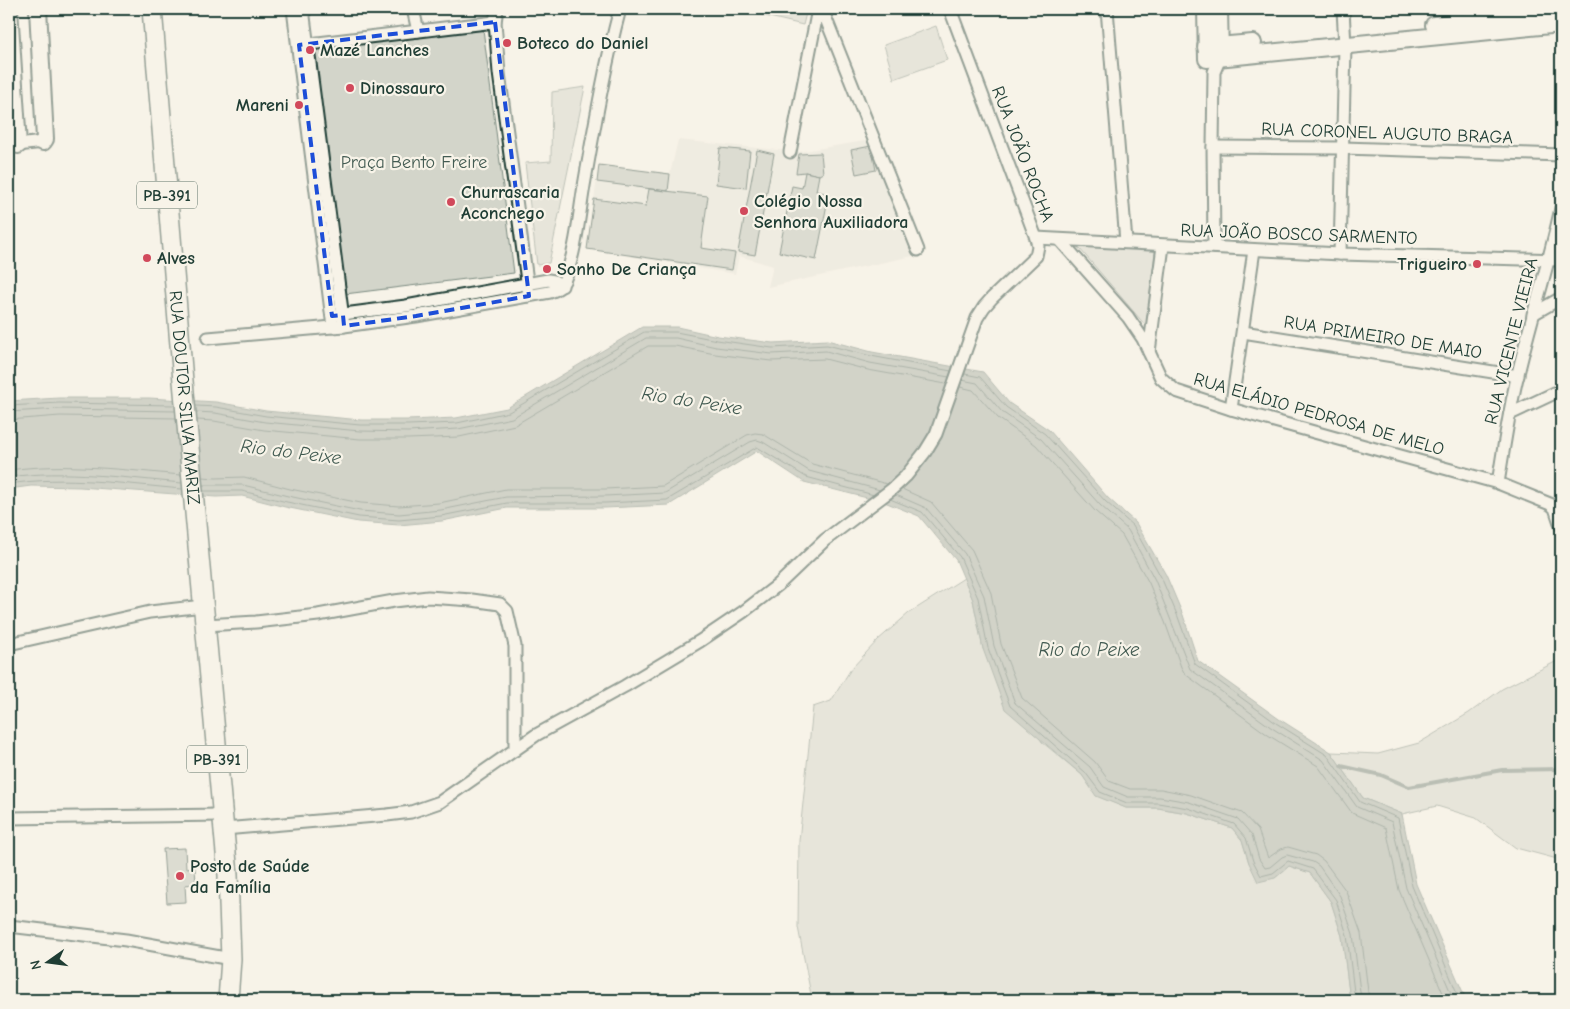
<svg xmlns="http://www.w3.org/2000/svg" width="1570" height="1009" font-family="'Comic Neue',sans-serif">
	<rect width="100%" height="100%" fill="#f7f3e8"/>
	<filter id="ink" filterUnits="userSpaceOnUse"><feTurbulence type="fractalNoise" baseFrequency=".02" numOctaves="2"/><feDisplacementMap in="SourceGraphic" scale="10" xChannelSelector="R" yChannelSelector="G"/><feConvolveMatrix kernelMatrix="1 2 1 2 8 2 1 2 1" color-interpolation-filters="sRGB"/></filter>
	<g filter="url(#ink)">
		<polygon fill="#e5e4d9" points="678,140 798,152 871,140 913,256 768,287 773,266 739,256 735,274 587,249 599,165 670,174"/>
		<g fill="#d3d5ca" stroke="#79897f">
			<polygon points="744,9 807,9 803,25 744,11"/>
			<polygon points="936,26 947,60 894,79 884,45"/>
			<polygon points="483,29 514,273 345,294 314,50"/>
			<polygon points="585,87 549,263 537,265 525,163 551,161 552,92"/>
			<polygon points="1074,242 1156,245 1146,326"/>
			<polygon points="964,578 973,600 983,649 1042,742 1082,775 1097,796 1126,808 1158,808 1187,813 1232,828 1242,840 1249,863 1275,878 1289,866 1310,873 1331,902 1342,936 1350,1000 812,1000 798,927 799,841 813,707 831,701 851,669 878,640 909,613"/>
			<polygon points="1561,659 1561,860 1516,848 1476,818 1437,806 1402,814 1363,798 1331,752 1378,754 1419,743 1469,713 1502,689"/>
		</g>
		<polygon fill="#a4ada3" stroke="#6f8077" points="642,327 677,327 718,336 773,343 827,340 872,352 983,372 1009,403 1049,430 1108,498 1136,523 1166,575 1183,615 1198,661 1279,719 1331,752 1363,798 1402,814 1416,884 1465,997 1465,1000 1350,1000 1342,936 1331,902 1310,873 1289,866 1275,878 1258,882 1249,863 1242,840 1232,828 1187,813 1158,808 1126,808 1096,796 1082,775 1005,709 983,649 973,600 956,560 919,516 887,503 804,482 757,451 669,505 605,508 507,508 442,521 399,525 358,522 285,507 242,496 216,497 80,487 31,486 9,489 9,401 59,398 149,398 216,402 266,411 361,420 407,420 456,418 507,408"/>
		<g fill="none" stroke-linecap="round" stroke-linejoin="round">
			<g stroke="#546a60" stroke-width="1">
				<polyline points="965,374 980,377 1006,407 1045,434 1105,501 1133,526 1161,577 1178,617 1195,664 1276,723 1327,755 1360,802 1398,818 1412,886 1460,1000"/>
				<polyline points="962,380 977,383 1002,412 1041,439 1100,505 1128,530 1155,580 1190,669 1272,728 1323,760 1357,807 1392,822 1406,888 1454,1000"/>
				<polyline points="960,387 973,390 998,418 1036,445 1095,511 1122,535 1149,583 1165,622 1181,667 1185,674 1268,735 1318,766 1352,813 1386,828 1399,890 1446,1000"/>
				<polyline points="9,406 59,403 174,405"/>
				<polyline points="196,406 216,407 266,416 360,425 408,425 457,423 509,412 644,332 676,332 717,340 772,348 827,345 871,356 951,371"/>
				<polyline points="9,412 60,409 175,411"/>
				<polyline points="196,412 215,413 265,422 360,431 408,432 458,429 512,418 646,338 676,338 716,347 772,354 826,351 870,363 949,377"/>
				<polyline points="9,420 60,416 176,418"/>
				<polyline points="197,420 214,421 264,430 360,439 408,439 459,437 515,425 648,346 675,346 715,354 771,361 825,359 868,370 946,384"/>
				<path d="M9 470C65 462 125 470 181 475"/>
				<path d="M9 477C65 469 125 478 182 483"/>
				<polyline points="202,477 216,478 244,477 290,489 361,503 399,506 439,503 506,489 605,489 663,486 747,435 755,433 763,434 812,464 887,484"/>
				<path d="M9 484C65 475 125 484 182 489"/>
				<polyline points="203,485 243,485 288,496 360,511 399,514 441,510 506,497 605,496 665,493 750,442 757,440 763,442 809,471 880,490"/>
				<polyline points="902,489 931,502 972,550 991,593 1001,644 1022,698 1095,762 1109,781 1130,789 1161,789 1191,795 1242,813 1258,830 1268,858 1281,849 1288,847 1316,855 1324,861 1346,891 1361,933 1369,1000"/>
				<polyline points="204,491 242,491 287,502 359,517 399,520 441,516 507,503 605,503 667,500 757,447 806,477 874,495"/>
				<polyline points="896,495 926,508 965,554 984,596 994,646 1015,703 1090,767 1104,787 1128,797 1160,797 1189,802 1238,819 1252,835 1259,859 1265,868 1270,867 1282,857 1287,855 1313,862 1319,866 1340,896 1353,934 1361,1000"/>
				<polyline points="890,499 922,512 960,557 978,598 988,648 1010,706 1085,772 1100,792 1127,803 1158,803 1188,808 1234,824 1246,838 1253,861 1261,876 1273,873 1288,861 1313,869 1336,900 1347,935 1355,1000"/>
			</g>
			<polyline stroke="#6f8077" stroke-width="4" points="1341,766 1381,775 1409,787 1502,770 1561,769"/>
		</g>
		<g fill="#bbc1b6" stroke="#1f3d34">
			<polygon points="871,146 876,170 856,174 851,150"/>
			<polygon points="720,148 750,151 746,188 716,184"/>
			<polygon points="757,150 774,154 755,255 738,252"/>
			<polygon points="821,153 823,173 819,175 805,172 796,173 799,154"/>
			<polygon points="599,165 670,174 668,191 597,182"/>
			<polygon points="805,172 819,175 816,191 829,194 816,260 779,252 792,186 802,188"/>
			<polygon points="649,189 708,196 701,248 735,253 732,270 587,249 594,199 646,206"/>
			<polygon points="185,848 186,868 195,867 196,884 185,885 186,902 167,903 163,849"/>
		</g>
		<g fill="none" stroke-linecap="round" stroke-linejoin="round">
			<g stroke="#1f3d34" stroke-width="15">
				<g id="street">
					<polyline points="293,9 333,327"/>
					<polyline points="303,9 344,326"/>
					<polyline points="413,9 418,31"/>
					<polyline points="497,9 495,22 499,73 529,296"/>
					<polyline points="822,9 918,250"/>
					<polyline points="1107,9 1126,242"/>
					<polyline points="1454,9 1455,29"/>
					<polyline points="301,45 495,22"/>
					<polyline points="9,146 43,142"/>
					<polyline points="1213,147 1343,148 1561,155"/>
					<polyline points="790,152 818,9"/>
					<polyline points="1036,238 1340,254 1561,260"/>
					<polyline points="1060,240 1128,317 1143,339 1161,378 1176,391 1231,409 1498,483 1550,504 1555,508 1561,526"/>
					<polyline points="1214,247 1213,147 1214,72 1220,58"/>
					<polyline points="1340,254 1345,46 1343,9"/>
					<polyline points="1533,314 1561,298"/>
					<polyline points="336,315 406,306 548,280 554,281 562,286"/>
					<polyline points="1243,332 1518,376"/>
					<path d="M208 338 344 326 416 316 550 292C557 290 561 287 564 281 577 250 579 213 585 180 595 123 605 65 620 9"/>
					<polyline points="1149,352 1163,246"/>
					<polyline points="1231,409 1254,250"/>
					<polyline points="1510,414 1561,390"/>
					<path d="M1498 483C1504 447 1509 410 1518 374 1531 318 1549 264 1561 208"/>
					<polyline points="205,625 256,622 318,615 394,601 428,597 472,600 500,604 507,611 515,646 515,750"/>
					<polyline points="9,644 150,612 203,606"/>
					<polyline points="9,818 222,815"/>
					<polyline points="224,829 387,815 411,812 440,802 536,735 625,686 700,641 743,612 778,585 825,540 891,490 906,476 925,452 936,434 977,318 984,307 992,298 1036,256 1038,246 1036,238 950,9"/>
					<polyline points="9,926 126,940 231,959"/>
				</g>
			</g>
			<g stroke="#1f3d34" stroke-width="20">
				<g id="secondary">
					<polyline points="9,9 18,145"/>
					<polyline points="38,9 45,139 43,142"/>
					<polyline points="1206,9 1207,59 1561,24"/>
					<polyline points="1219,9 1220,56"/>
					<polyline points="1434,25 1561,10"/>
					<polyline points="1206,47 1253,43"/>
				</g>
			</g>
			<g stroke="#1f3d34" stroke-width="22">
				<g id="primary">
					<path id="s1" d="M152 9 183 381 228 875 231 959 228 1000"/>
				</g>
			</g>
			<use href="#street" stroke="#f7f3e8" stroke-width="11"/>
			<use href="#secondary" stroke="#f7f3e8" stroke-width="16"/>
			<use href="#primary" stroke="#f7f3e8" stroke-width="19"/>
		</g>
	</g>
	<path d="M0 0H1570V1009H0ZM495 22 529 296 416 316 344 326 343 315 332 316 299 45Z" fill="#f7f3e8" fill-opacity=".55" fill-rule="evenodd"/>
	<path fill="none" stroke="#1d4ed8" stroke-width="4" stroke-dasharray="10 6" stroke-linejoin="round" d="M495 22 529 296 416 316 344 326 343 315 332 316 299 45Z"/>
	<g fill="#d1495b" stroke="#f7f3e8" stroke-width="2">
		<circle cx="507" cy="43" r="5"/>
		<circle cx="310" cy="50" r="5"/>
		<circle cx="350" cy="88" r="5"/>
		<circle cx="299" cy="105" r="5"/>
		<circle cx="451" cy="202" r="5"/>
		<circle cx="744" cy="211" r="5"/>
		<circle cx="147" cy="258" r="5"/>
		<circle cx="1477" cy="264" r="5"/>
		<circle cx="547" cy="269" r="5"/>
		<circle cx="180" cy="876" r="5"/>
	</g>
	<g text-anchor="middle" stroke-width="4.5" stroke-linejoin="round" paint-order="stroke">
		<g fill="#f7f3e8" stroke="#60746a" stroke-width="1">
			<rect x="137" y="181.5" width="60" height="27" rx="4"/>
			<rect x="187" y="745.5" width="60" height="27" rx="4"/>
		</g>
		<g font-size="16" font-weight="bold" fill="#1f3d34">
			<text x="167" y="201">PB-391</text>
			<text x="217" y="765">PB-391</text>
		</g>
		<g font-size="18" font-weight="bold" fill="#1f3d34" stroke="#f7f3e8" text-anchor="start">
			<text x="517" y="49">Boteco do Daniel</text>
			<text x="320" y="56">Mazé Lanches</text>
			<text x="360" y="94">Dinossauro</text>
			<text x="289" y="111" text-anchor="end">Mareni</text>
			<text x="461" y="198">Churrascaria<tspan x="461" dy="21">Aconchego</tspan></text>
			<text x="754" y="207">Colégio Nossa<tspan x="754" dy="21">Senhora Auxiliadora</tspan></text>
			<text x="157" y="264">Alves</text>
			<text x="1467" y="270" text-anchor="end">Trigueiro</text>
			<text x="557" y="275">Sonho De Criança</text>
			<text x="190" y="872">Posto de Saúde<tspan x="190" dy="21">da Família</tspan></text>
		</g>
		<g font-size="18" fill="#1f3d34" stroke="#f7f3e8">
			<text transform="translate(1387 133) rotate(2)" y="6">RUA CORONEL AUGUTO BRAGA</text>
			<text transform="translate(1023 154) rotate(69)" y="6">RUA JOÃO ROCHA</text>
			<text transform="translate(1299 234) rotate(2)" y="6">RUA JOÃO BOSCO SARMENTO</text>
			<text transform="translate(1383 337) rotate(9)" y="6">RUA PRIMEIRO DE MAIO</text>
			<text transform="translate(1511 341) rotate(-76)" y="6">RUA VICENTE VIEIRA</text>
			<text dy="6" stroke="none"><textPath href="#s1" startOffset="390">RUA DOUTOR SILVA MARIZ</textPath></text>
			<text transform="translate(1319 414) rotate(16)" y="6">RUA ELÁDIO PEDROSA DE MELO</text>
		</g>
		<g font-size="18" fill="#435b52" stroke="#f7f3e8">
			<text x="414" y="168">Praça Bento Freire</text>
		</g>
		<g font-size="19" font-style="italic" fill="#405950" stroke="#f7f3e8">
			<text transform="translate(692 400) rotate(9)" y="7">Rio do Peixe</text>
			<text transform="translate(291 451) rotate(7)" y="7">Rio do Peixe</text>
			<text x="1089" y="656">Rio do Peixe</text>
		</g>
	</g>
	<rect width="1570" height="1009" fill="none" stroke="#f7f3e8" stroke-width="30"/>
	<rect x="15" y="15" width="1540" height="979" fill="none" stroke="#1f3d34" stroke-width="2" filter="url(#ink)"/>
	<g transform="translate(48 962) rotate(256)" stroke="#f7f3e8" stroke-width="4" paint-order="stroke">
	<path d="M0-4L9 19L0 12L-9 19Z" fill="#1f3d34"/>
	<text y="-8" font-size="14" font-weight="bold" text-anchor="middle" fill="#1f3d34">N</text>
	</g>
</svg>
